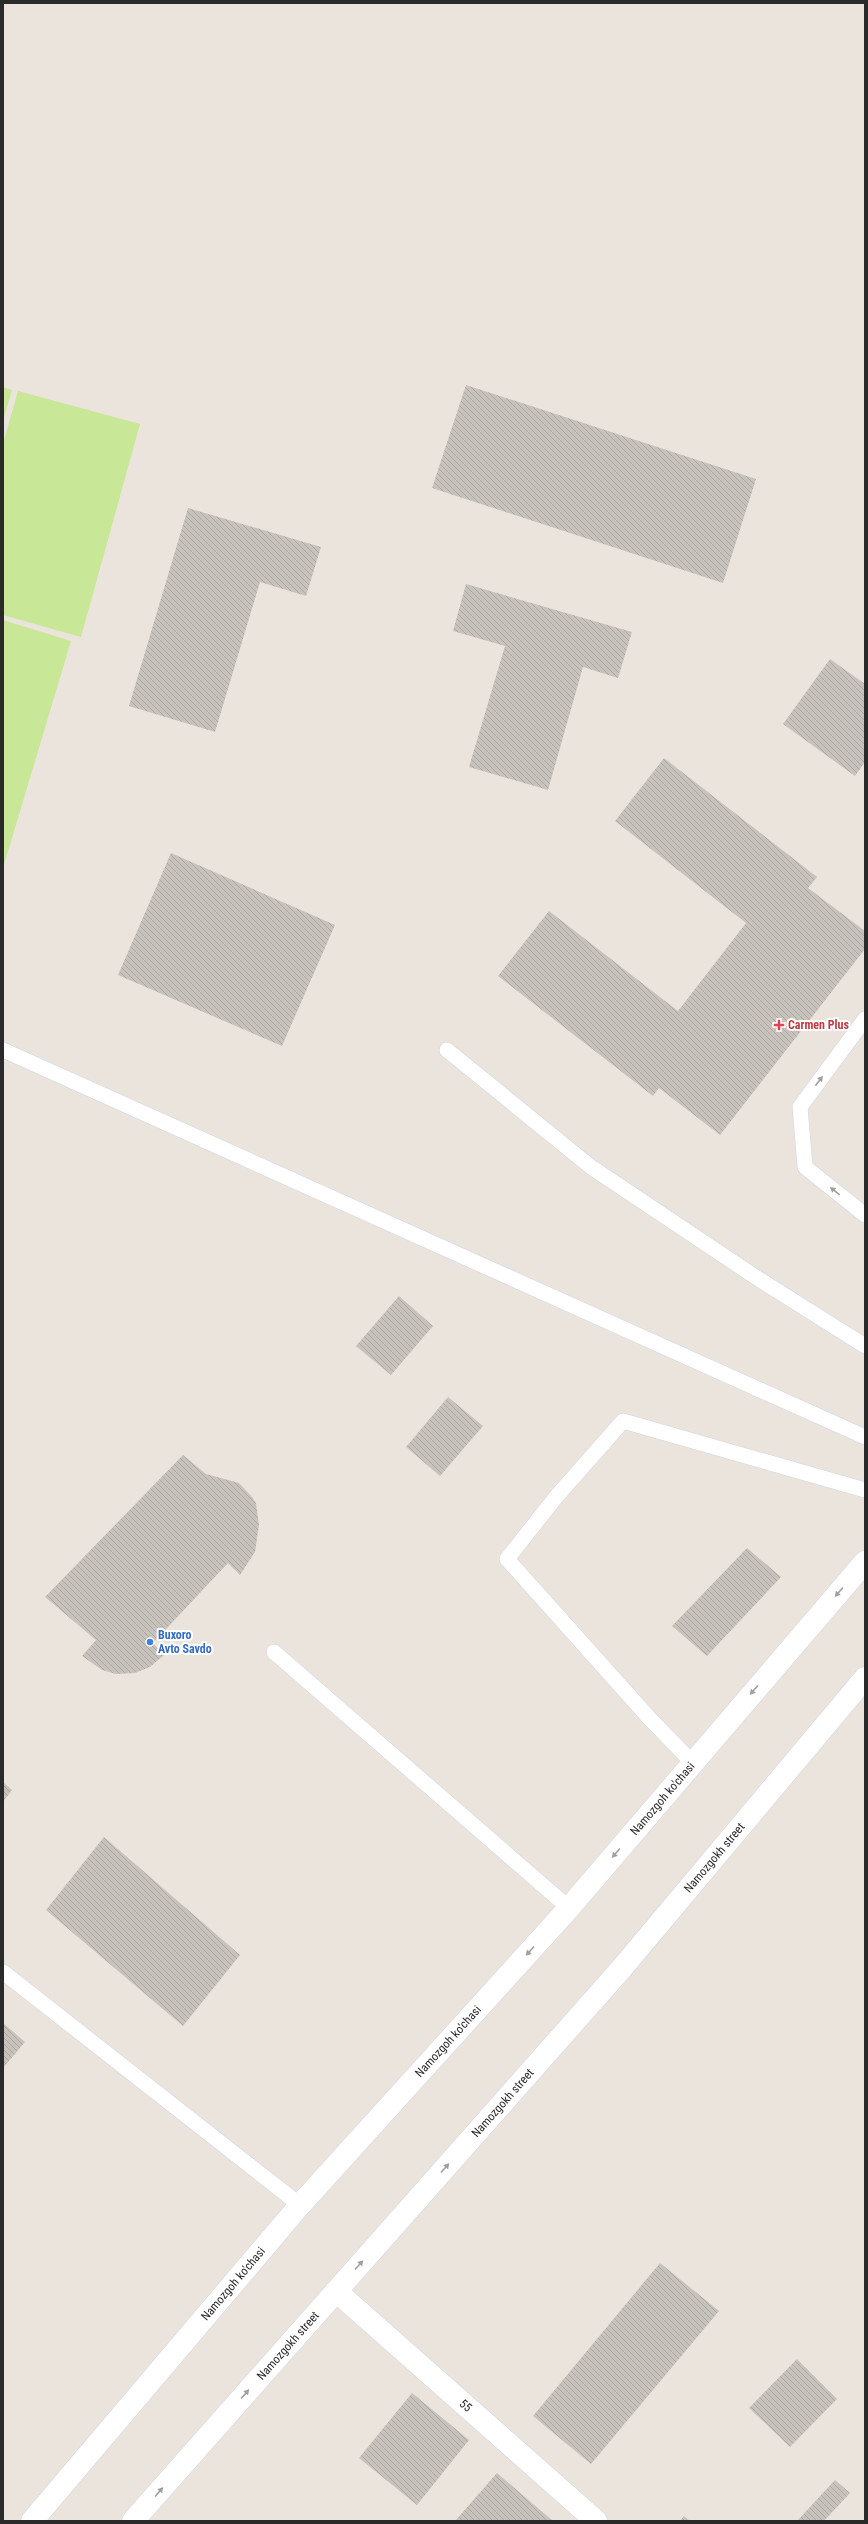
<svg xmlns="http://www.w3.org/2000/svg" width="868" height="2524" font-family="'Roboto Condensed',sans-serif">
	<defs>
		<pattern id="building-back-hatch" width="6" height="6" patternUnits="userSpaceOnUse"><rect width="6" height="6" fill="#c7c2bb"/><path d="M-1 5l2 2M0 0l6 6M5-1l2 2" fill="none" stroke="#aba7a1"/></pattern>
	</defs>
	<rect width="100%" height="100%" fill="#ebe4dc"/>
	<g fill="#c8e797">
		<polygon points="3,387 12,390 3,421"/>
		<polygon points="18,391 140,424 81,637 3,615 3,444"/>
		<polygon points="3,620 71,641 3,868"/>
	</g>
	<g fill="url(#building-back-hatch)">
		<polygon points="466,385 756,479 723,583 432,488"/>
		<polygon points="188,508 321,547 306,596 260,582 215,732 129,706"/>
		<polygon points="466,584 632,632 618,678 583,667 548,790 469,767 505,646 453,631"/>
		<polygon points="830,659 865,684 865,762 855,776 783,724"/>
		<polygon points="664,758 817,877 808,888 865,931 865,949 720,1135 659,1088 653,1096 498,976 549,911 678,1011 746,923 615,821"/>
		<polygon points="171,853 335,925 282,1046 118,975"/>
		<polygon points="399,1296 433,1326 391,1375 356,1346"/>
		<polygon points="448,1397 483,1426 440,1476 406,1447"/>
		<polygon points="183,1455 206,1474 239,1483 252,1497 256,1503 259,1525 255,1552 240,1575 228,1563 153,1643 164,1655 150,1667 135,1673 116,1674 102,1670 82,1656 96,1640 45,1597"/>
		<polygon points="747,1548 781,1577 707,1656 672,1626"/>
		<polygon points="3,1782 12,1790 3,1802"/>
		<polygon points="104,1837 240,1955 183,2026 46,1910"/>
		<polygon points="3,2023 25,2042 3,2068"/>
		<polygon points="660,2263 719,2311 591,2464 533,2416"/>
		<polygon points="797,2359 837,2399 790,2447 749,2408"/>
		<polygon points="412,2393 469,2440 417,2505 359,2458"/>
		<polygon points="497,2473 553,2521 455,2521"/>
		<polygon points="835,2480 850,2493 824,2521 797,2521"/>
		<polygon points="684,2516 690,2521 680,2521"/>
	</g>
	<g fill="none" stroke-linecap="round" stroke-linejoin="round">
		<g stroke="#d1d5e2" stroke-width="16">
			<g id="lane">
				<polyline points="865,1019 800,1107 805,1167 865,1215"/>
				<polyline points="3,1050 865,1437"/>
				<polyline points="447,1050 591,1167 754,1276 865,1346"/>
				<polyline points="274,1652 569,1908"/>
				<polyline points="692,1762 651,1720 507,1559 556,1497 623,1421 865,1490"/>
				<polyline points="3,1972 300,2205"/>
			</g>
		</g>
		<g stroke="#d1d5e2" stroke-width="23">
			<g id="street">
				<path id="s1" d="M336 2291 596 2521"/>
			</g>
		</g>
		<g stroke="#d1d5e2" stroke-width="23">
			<g id="secondary">
				<path id="s2" d="M32 2521 300 2205 569 1908 865 1562"/>
				<path id="s3" d="M133 2521 622 1968 865 1678"/>
			</g>
		</g>
		<use href="#lane" stroke="#fff" stroke-width="15"/>
		<use href="#street" stroke="#fff" stroke-width="22"/>
		<use href="#secondary" stroke="#fff" stroke-width="22"/>
	</g>
	<defs><path id="oneway-solid" d="M-6-.8H1V-3.2L6.5 0L1 3.2V.8H-6Z"/></defs>
	<g fill="#9f9f9f">
		<use href="#oneway-solid" transform="translate(819 1081) rotate(-53)"/>
		<use href="#oneway-solid" transform="translate(835 1191) rotate(-141)"/>
		<use href="#oneway-solid" transform="translate(839 1592) rotate(131)"/>
		<use href="#oneway-solid" transform="translate(754 1690) rotate(131)"/>
		<use href="#oneway-solid" transform="translate(616 1853) rotate(130)"/>
		<use href="#oneway-solid" transform="translate(530 1951) rotate(132)"/>
		<use href="#oneway-solid" transform="translate(445 2168) rotate(-48)"/>
		<use href="#oneway-solid" transform="translate(359 2265) rotate(-48)"/>
		<use href="#oneway-solid" transform="translate(245 2394) rotate(-49)"/>
		<use href="#oneway-solid" transform="translate(159 2492) rotate(-49)"/>
	</g>
	<path fill="#e0444e" stroke="#fff" stroke-width="1.5" d="M777 1019h4v4h4v4h-4v4h-4v-4h-4v-4h4z"/>
	<circle fill="#3f7fe0" stroke="#fff" stroke-width="1.5" cx="150" cy="1642" r="4"/>
	<g text-anchor="middle" stroke-width="4" stroke-linejoin="round" paint-order="stroke">
		<g font-size="12" font-weight="bold" fill="#be3a42" stroke="#fff" text-anchor="start">
			<text x="788" y="1029">Carmen Plus</text>
		</g>
		<g font-size="12" font-weight="bold" fill="#366cbe" stroke="#fff" text-anchor="start">
			<text x="158" y="1639">Buxoro<tspan x="158" dy="14">Avto Savdo</tspan></text>
		</g>
		<g font-size="12" fill="#2a2a2a" stroke="#fff">
			<text dy="4" stroke="none"><textPath href="#s2" startOffset="959">Namozgoh ko'chasi</textPath></text>
			<text dy="4" stroke="none"><textPath href="#s3" startOffset="882">Namozgokh street</textPath></text>
			<text dy="4" stroke="none"><textPath href="#s2" startOffset="635">Namozgoh ko'chasi</textPath></text>
			<text dy="4" stroke="none"><textPath href="#s3" startOffset="558">Namozgokh street</textPath></text>
			<text dy="4" stroke="none"><textPath href="#s2" startOffset="311">Namozgoh ko'chasi</textPath></text>
			<text dy="4" stroke="none"><textPath href="#s3" startOffset="234">Namozgokh street</textPath></text>
			<text dy="4" stroke="none"><textPath href="#s1" startOffset="173">55</textPath></text>
		</g>
	</g>
	<rect width="868" height="2524" fill="none" stroke="#2a2a2a" stroke-width="8"/>
</svg>
